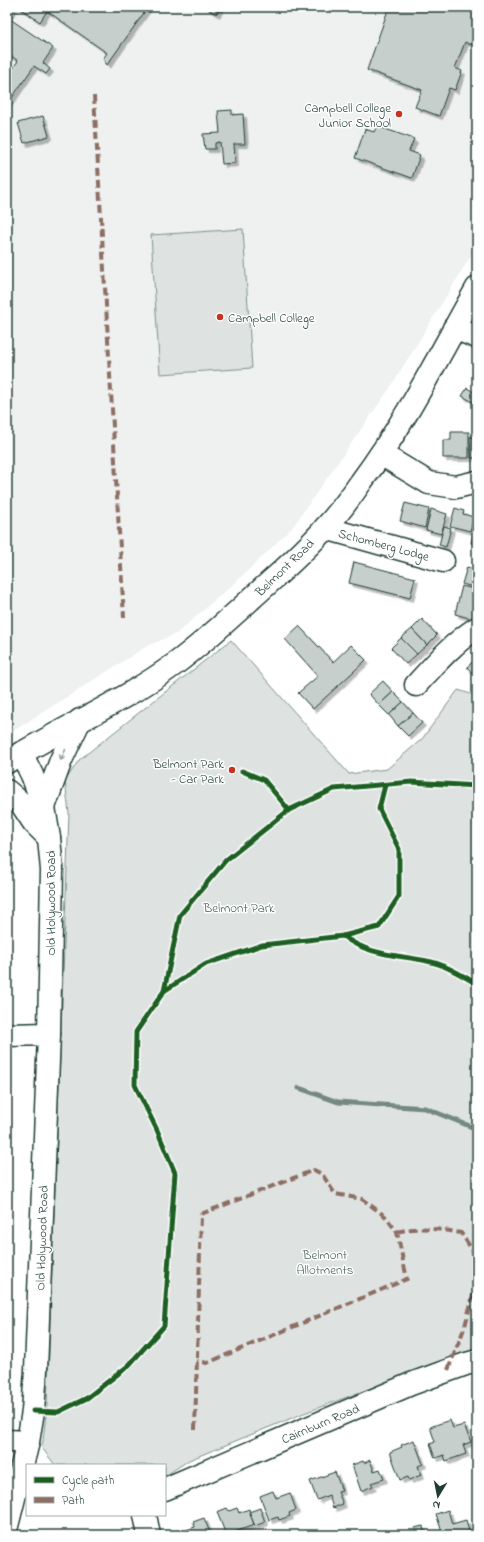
<svg xmlns="http://www.w3.org/2000/svg" width="484" height="1542" font-family="'Indie Flower',sans-serif">
	<defs>
		<filter id="shadow"><feDropShadow dx="3.5" dy="3.5" stdDeviation="0" flood-color="#0004"/></filter>
	</defs>
	<rect width="100%" height="100%" fill="#fff"/>
	<filter id="ink" filterUnits="userSpaceOnUse"><feTurbulence type="fractalNoise" baseFrequency=".025" numOctaves="2"/><feDisplacementMap in="SourceGraphic" scale="8" xChannelSelector="R" yChannelSelector="G"/><feConvolveMatrix kernelMatrix="1 2 1 2 8 2 1 2 1" color-interpolation-filters="sRGB"/></filter>
	<g filter="url(#ink)">
		<polygon fill="#eef1f0" points="7,7 477,7 477,246 390,388 292,528 239,579 176,634 147,646 7,735"/>
		<g fill="#dee3e2" stroke="#7e908b">
			<polygon points="243,229 252,368 160,374 151,235"/>
			<polygon points="231,640 349,774 387,769 422,739 458,690 477,696 477,1351 412,1373 304,1413 189,1460 165,1476 165,1465 55,1465 42,1448 47,1407 69,813 65,781 79,760"/>
		</g>
		<g fill="none" stroke-linecap="round" stroke-linejoin="round">
			<polyline stroke="#758883" stroke-width="5" points="299,1088 338,1102 425,1108 477,1129"/>
		</g>
		<g fill="#c7cfcc" stroke="#1f3d34" filter="url(#shadow)">
			<polygon points="7,7 14,7 7,17 53,48 43,63 50,69 46,74 34,66 7,105 7,76 18,61 7,53"/>
			<polygon points="18,7 148,7 107,65 103,59 107,53 47,11 40,22"/>
			<polygon points="205,7 221,7 216,14"/>
			<polygon points="389,7 477,7 476,14 477,15 477,29 471,45 465,42 455,68 462,71 455,90 449,88 439,116 415,107 422,90 367,70"/>
			<polygon points="232,110 232,115 243,114 245,144 234,144 235,163 222,164 220,142 215,143 215,149 205,149 203,134 220,133 218,111"/>
			<polygon points="43,116 49,136 24,143 18,123"/>
			<polygon points="377,126 414,139 409,151 420,155 412,178 355,158 365,129 374,132"/>
			<polygon points="467,388 477,394 477,404 462,396"/>
			<polygon points="451,432 469,432 469,458 443,458 443,440 451,440"/>
			<polygon points="470,437 477,437 477,458 471,458"/>
			<polygon points="405,503 429,509 425,528 400,521"/>
			<polygon points="455,508 464,511 463,514 474,517 470,531 450,526"/>
			<polygon points="431,509 447,514 441,534 426,530"/>
			<polygon points="444,526 451,528 446,547 439,545"/>
			<polygon points="475,528 477,529 477,545 471,543"/>
			<polygon points="354,562 415,578 410,598 349,583"/>
			<polygon points="467,567 476,570 477,568 477,588 462,584"/>
			<polygon points="462,586 477,590 476,620 455,614"/>
			<polygon points="422,619 437,635 427,645 412,629"/>
			<polygon points="299,626 333,662 351,645 366,660 313,709 298,693 318,676 285,639"/>
			<polygon points="412,629 427,645 417,654 401,638"/>
			<polygon points="401,638 417,654 406,664 391,648"/>
			<polygon points="477,658 477,678 467,667"/>
			<polygon points="383,681 393,692 379,705 369,694"/>
			<polygon points="393,692 403,702 389,715 379,705"/>
			<polygon points="403,702 413,713 398,726 389,715"/>
			<polygon points="413,713 422,723 408,736 398,726"/>
			<polygon points="450,1420 453,1428 464,1425 471,1442 463,1445 466,1454 446,1461 444,1455 435,1458 430,1444 435,1442 430,1427"/>
			<polygon points="414,1440 423,1464 418,1466 421,1475 409,1480 408,1477 400,1480 390,1452 402,1447 401,1445"/>
			<polygon points="370,1460 374,1471 380,1469 384,1479 371,1483 373,1486 361,1491 352,1465 363,1461 364,1463"/>
			<polygon points="335,1472 342,1491 338,1492 343,1504 333,1508 329,1495 317,1500 310,1481"/>
			<polygon points="273,1491 276,1498 290,1493 296,1510 289,1513 290,1516 279,1520 278,1517 269,1520 260,1496"/>
			<polygon points="227,1508 229,1511 237,1508 239,1513 249,1509 254,1525 226,1535 217,1512"/>
			<polygon points="260,1508 265,1522 255,1526 249,1512"/>
			<polygon points="448,1510 452,1524 466,1520 470,1535 443,1535 436,1514"/>
			<polygon points="204,1518 211,1535 178,1535 177,1533 195,1527 193,1522"/>
			<polygon points="423,1526 424,1532 427,1532 428,1535 416,1535 414,1528"/>
			<polygon points="221,1531 223,1535 211,1535"/>
		</g>
		<g fill="none" stroke-linecap="round" stroke-linejoin="round">
			<g stroke="#1f3d34" stroke-width="25">
				<g id="minor">
					<polyline points="454,328 477,337"/>
					<polyline points="381,454 429,483 456,487 477,482"/>
					<polyline points="325,528 443,561"/>
					<path d="M416 685C435 664 453 643 477 628"/>
					<polyline points="7,791 20,802 34,823 49,838"/>
					<polyline points="44,807 61,760 80,720"/>
					<polyline points="7,1035 49,1034"/>
					<polyline points="7,1441 28,1442"/>
					<polyline points="165,1489 411,1384 466,1364 477,1361"/>
					<polyline points="145,1515 149,1535"/>
					<polyline points="7,1526 28,1442 33,1411 36,1370 49,1034 52,870 49,838 44,807 32,775 21,753"/>
				</g>
			</g>
			<g stroke="#1f3d34" stroke-width="25">
				<path id="major" d="M7 762C62 728 123 702 175 664 202 644 227 621 251 599 276 576 303 554 325 528 338 514 350 498 361 482 406 422 440 353 477 288"/>
			</g>
			<use href="#minor" stroke="#fff" stroke-width="22"/>
			<use href="#major" stroke="#fff" stroke-width="22"/>
			<g stroke="#8d6e63" stroke-width="4" stroke-dasharray="8 4" stroke-linecap="butt">
				<polyline points="94,96 124,618"/>
				<path d="M397 1232C418 1226 439 1229 461 1233L473 1251 477 1275"/>
				<polyline points="448,1370 465,1326 477,1280"/>
				<polyline points="195,1430 201,1214 314,1170 322,1174 335,1194 362,1199 385,1216 397,1232 407,1279 207,1363 197,1361"/>
			</g>
			<g stroke="#fff" stroke-width="8">
				<g id="cycleway">
					<polyline points="242,771 264,780 289,810"/>
					<path d="M343 936C367 955 398 955 427 961 444 964 462 975 477 984"/>
					<polyline points="164,991 206,964 262,945 343,936 379,927 399,896 399,849 379,809 385,785"/>
					<polyline points="33,1411 58,1412 87,1398 128,1366 164,1326 175,1173 157,1130 135,1085 136,1032 164,991 180,915 226,860 289,810 334,789 411,782 477,786"/>
				</g>
			</g>
			<use href="#cycleway" stroke="#1b5e20" stroke-width="5"/>
		</g>
		<defs><path id="oneway-shaft" d="M-6 0H5M1.5-3L5.5 0L1.5 3" fill="none" stroke-width="1.6" stroke-linecap="round" stroke-linejoin="round"/></defs>
		<use stroke="#8f9e9a" href="#oneway-shaft" transform="translate(63 755) rotate(115)"/>
	</g>
	<g fill="#c8321e" stroke="#fff" stroke-width="1.5">
		<circle cx="399" cy="114" r="4"/>
		<circle cx="220" cy="317" r="4"/>
		<circle cx="232" cy="770" r="4"/>
	</g>
	<g text-anchor="middle" stroke-width="3" stroke-linejoin="round" paint-order="stroke">
		<g font-size="13" fill="#1f3d34" stroke="#fff" text-anchor="end">
			<text x="391" y="112">Campbell College<tspan x="391" dy="15">Junior School</tspan></text>
			<text x="228" y="322" text-anchor="start">Campbell College</text>
			<text x="224" y="768">Belmont Park<tspan x="224" dy="15">- Car Park</tspan></text>
		</g>
		<g font-size="13" fill="#1f3d34" stroke="#fff">
			<text transform="translate(384 544) rotate(15)" y="5">Schomberg Lodge</text>
			<text transform="translate(284 567) rotate(-44)" y="5">Belmont Road</text>
			<text transform="translate(50 903) rotate(-90)" y="5">Old Holywood Road</text>
			<text transform="translate(41 1238) rotate(-88)" y="5">Old Holywood Road</text>
			<text transform="translate(320 1423) rotate(-23)" y="5">Cairnburn Road</text>
		</g>
		<g font-size="13" fill="#455e57" stroke="#fff">
			<text x="239" y="912">Belmont Park</text>
			<text x="325" y="1259">Belmont<tspan x="325" dy="15">Allotments</tspan></text>
		</g>
	</g>
	<rect width="484" height="1542" fill="none" stroke="#fff" stroke-width="24"/>
	<rect x="12" y="12" width="460" height="1518" fill="none" stroke="#1f3d34" stroke-width="1.5" filter="url(#ink)"/>
	<rect x="26" y="1464" width="140" height="52" fill="#ffffff" stroke="#a5b1ae"/>
	<rect x="34" y="1477" width="20" height="6" fill="#1b5e20" stroke="#a5b1ae"/>
	<text x="62" y="1484" font-size="12" fill="#1f3d34">Cycle path</text>
	<rect x="34" y="1497" width="20" height="6" fill="#8d6e63" stroke="#a5b1ae"/>
	<text x="62" y="1504" font-size="12" fill="#1f3d34">Path</text>
	<g transform="translate(438 1496) rotate(190)" stroke="#ffffff" stroke-width="3" paint-order="stroke">
	<path d="M0-3L7 15L0 10L-7 15Z" fill="#1f3d34"/>
	<text y="-6" font-size="11" font-weight="bold" text-anchor="middle" fill="#1f3d34">N</text>
	</g>
</svg>
